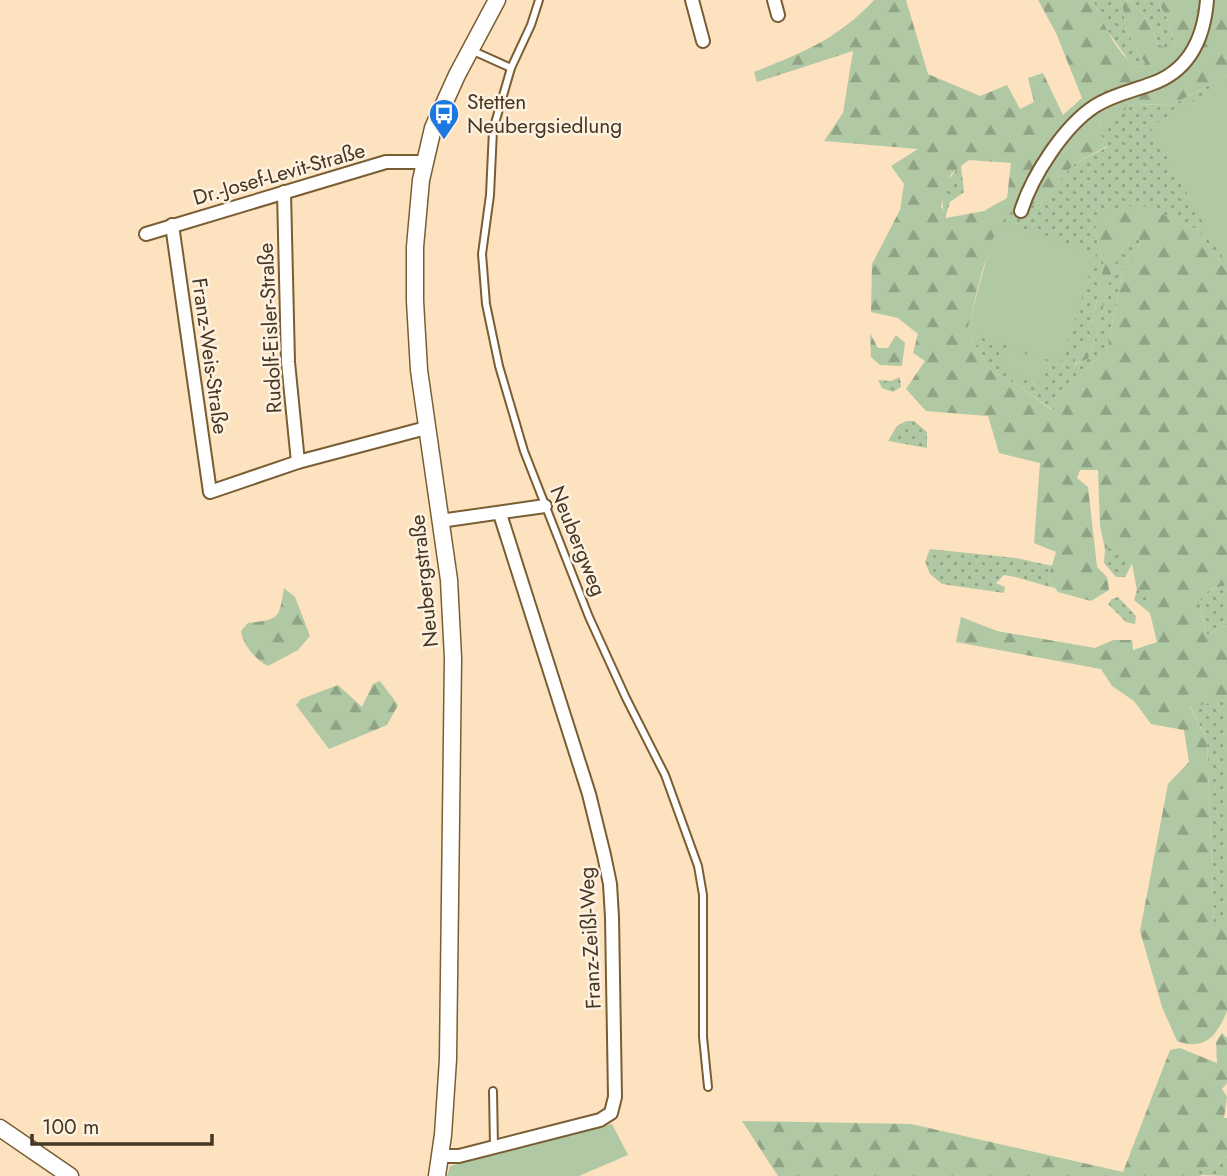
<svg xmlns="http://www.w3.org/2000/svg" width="1227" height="1176" font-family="Jost,sans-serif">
	<defs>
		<pattern id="grass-dots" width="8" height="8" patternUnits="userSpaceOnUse" patternTransform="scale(1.75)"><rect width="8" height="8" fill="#b0c8a4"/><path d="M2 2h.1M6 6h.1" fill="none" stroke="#91a385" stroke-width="1.8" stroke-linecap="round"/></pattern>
		<pattern id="forest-firs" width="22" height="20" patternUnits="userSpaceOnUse" patternTransform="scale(1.75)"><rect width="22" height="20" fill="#b0c8a4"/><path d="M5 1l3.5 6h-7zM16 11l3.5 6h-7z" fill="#91a385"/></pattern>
	</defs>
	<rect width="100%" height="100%" fill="#fce2be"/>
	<g fill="url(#grass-dots)">
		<polygon points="1093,0 1128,0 1122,3 1127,32 1145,63 1140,67 1132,65 1104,26"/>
		<polygon points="1129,0 1157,0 1167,18 1175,46 1169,51 1158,44 1147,18"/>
		<path d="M1227 75V272L1198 230 1175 220 1094 230 1104 264 1089 339 1074 365 1088 359C1092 348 1096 337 1099 326 1107 297 1108 254 1137 236L1141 243 1124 264 1107 351 1058 394 1054 411 1019 386 990 370 967 331 1002 220 1014 206 1040 203 1073 165 1107 147 1097 127 1134 104 1172 105Z"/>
		<path d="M961 166 964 192 950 202 945 218C939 200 946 177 961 166Z"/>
		<polygon points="900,377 901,387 893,392 882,388 878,380 891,381"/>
		<polygon points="906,421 914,421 927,432 927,448 888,441 897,426"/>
		<polygon points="1117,545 1132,564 1125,577 1116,577 1104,563 1105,549"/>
		<path d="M930 549 1016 558 1052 566 1048 579 1055 588C1037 584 1021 577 1004 575L996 583 1005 587 1004 593 942 584 930 574 925 562Z"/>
		<polygon points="1227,585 1227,624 1207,635 1199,601 1210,589"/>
		<polygon points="1137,590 1148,590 1150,613 1134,600"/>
		<polygon points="1118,597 1136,616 1135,624 1126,622 1108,604 1112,599"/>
		<polygon points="1227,700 1227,921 1214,923 1207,740 1190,706"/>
		<polygon points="1227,1156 1227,1176 1199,1175 1196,1169 1219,1163"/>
	</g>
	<g fill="url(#forest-firs)" fill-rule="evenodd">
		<path d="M874 0H906L928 74 980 96 1007 85 1020 109 1034 102 1028 78 1043 73 1063 115 1082 98 1056 33 1038 0H1093C1101 19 1120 62 1140 67L1145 63 1127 32 1122 3 1129 0 1147 18 1158 44 1169 50 1175 45 1167 18 1157 0H1227V75L1172 105 1134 104 1097 127 1107 146 1073 165 1040 203 1014 207C985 239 979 289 967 331L990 370 1019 386 1053 411 1058 394 1107 351 1124 264 1141 243 1137 236C1108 254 1107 297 1099 327 1096 337 1092 348 1088 359L1072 365 1089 339 1104 264 1094 230 1104 215 1122 206H1144L1198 230 1227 272V585L1210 589 1199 602 1207 635 1227 624V700L1190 707 1207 740 1214 922 1227 921V1011C1217 1036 1205 1051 1177 1041L1162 1007 1140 931 1168 784 1189 762 1184 730 1151 724 1134 701 1112 686 1101 669 956 642 961 617 997 631 1095 648 1113 640H1132L1133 650 1157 642 1150 613 1148 591 1137 590 1132 564 1117 546 1105 549 1100 526 1098 470H1080L1077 478 1088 487 1097 567 1107 577 1109 590 1091 601 1058 592 1048 579 1056 552 1034 543 1040 463 999 453 988 416 926 411 906 389 925 361 913 353 918 334 898 318 871 312 872 264 900 210 904 184 891 166 918 149 824 141 843 113 853 51 757 82 754 72C802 53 838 39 874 0ZM969 160 1011 163 1007 198 984 211 946 218 941 206 951 174Z"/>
		<polygon points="870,333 878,348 888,348 896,335 905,343 902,366 880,365 871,357"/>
		<path d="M284 588 295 597 310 636 298 650 268 666C256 660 243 645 241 631L248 623C279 619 279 620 284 588Z"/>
		<polygon points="380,681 398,705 387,725 329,749 296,705 301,699 338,685 362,707 373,684"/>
		<polygon points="1222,1033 1227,1038 1227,1083 1222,1089 1227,1097 1224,1118 1227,1118 1227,1156 1219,1163 1197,1169 1201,1176 778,1176 742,1121 911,1124 1123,1172 1170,1050 1180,1048 1217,1063 1216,1042"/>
	</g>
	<g fill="#b0c8a4">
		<polygon points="1227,81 1227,265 1150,127"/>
		<polygon points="1001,223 1096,254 1061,362 967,331 991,242"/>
		<polygon points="1007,348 1048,361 1041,383 1000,370"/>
		<polygon points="612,1124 628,1155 579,1176 447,1176 450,1166"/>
	</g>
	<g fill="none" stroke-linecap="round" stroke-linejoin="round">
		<g stroke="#795d33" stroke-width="10">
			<g id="service">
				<polyline points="539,0 531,25 511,68 493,130 490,195 482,254 486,304 499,366 524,451 589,617 626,698 665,775 698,866 703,895 703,1037 708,1087"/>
				<polyline points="471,50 511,68"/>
				<polyline points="493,1091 494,1147"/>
			</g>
		</g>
		<g stroke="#795d33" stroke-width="16">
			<g id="minor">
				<polyline points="692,0 703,41"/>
				<polyline points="774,0 778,15"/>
				<polyline points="284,192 288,362 298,462"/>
				<path d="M1021 211C1032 176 1064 126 1095 106 1112 95 1132 91 1151 84 1189 71 1204 38 1207 0"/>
				<polyline points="172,225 210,492 298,462 426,428"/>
				<polyline points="146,234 386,162 424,162"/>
				<polyline points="440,521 545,506"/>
				<polyline points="440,1156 459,1156 600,1120 611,1113 615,1097 612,917 610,884 604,855 589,794 500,514"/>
			</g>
		</g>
		<g stroke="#795d33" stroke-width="19">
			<g id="tertiary">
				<polyline points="0,1128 70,1176"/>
				<polyline points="437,1176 443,1135 448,1059 453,658 449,580 419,370 415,301 415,247 421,180 433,128 457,75 497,0"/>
			</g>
		</g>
		<use href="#service" stroke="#fff" stroke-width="6"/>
		<use href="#minor" stroke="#fff" stroke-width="12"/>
		<use href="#tertiary" stroke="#fff" stroke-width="16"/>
	</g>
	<defs>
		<g id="bus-pin" transform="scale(1.575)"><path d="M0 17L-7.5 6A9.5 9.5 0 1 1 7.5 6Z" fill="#1b78e1" stroke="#fff1df"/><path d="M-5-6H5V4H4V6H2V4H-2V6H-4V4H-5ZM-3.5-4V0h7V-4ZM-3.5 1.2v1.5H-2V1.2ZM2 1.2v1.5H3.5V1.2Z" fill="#fff"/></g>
	</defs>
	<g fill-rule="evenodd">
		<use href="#bus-pin" x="444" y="114"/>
	</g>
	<g text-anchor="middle" stroke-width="5" stroke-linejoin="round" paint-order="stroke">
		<g font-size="21" fill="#443725" stroke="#fff1df" text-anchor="start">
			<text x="467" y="109">Stetten<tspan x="467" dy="24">Neubergsiedlung</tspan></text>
		</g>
		<g font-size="21" fill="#443725" stroke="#fff1df">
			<text transform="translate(279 174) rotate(-16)" y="7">Dr.-Josef-Levit-Straße</text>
			<text transform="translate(270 328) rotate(-93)" y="7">Rudolf-Eisler-Straße</text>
			<text transform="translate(210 356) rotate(82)" y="7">Franz-Weis-Straße</text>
			<text transform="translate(578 541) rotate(68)" y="7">Neubergweg</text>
			<text transform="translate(424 581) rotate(-96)" y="7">Neubergstraße</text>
			<text transform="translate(590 938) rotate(-93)" y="7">Franz-Zeißl-Weg</text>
		</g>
	</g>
	<path d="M32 1134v10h180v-10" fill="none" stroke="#443725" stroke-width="3.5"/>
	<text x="42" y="1134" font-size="21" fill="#443725" stroke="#fff1df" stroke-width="5" paint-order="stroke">100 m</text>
</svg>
